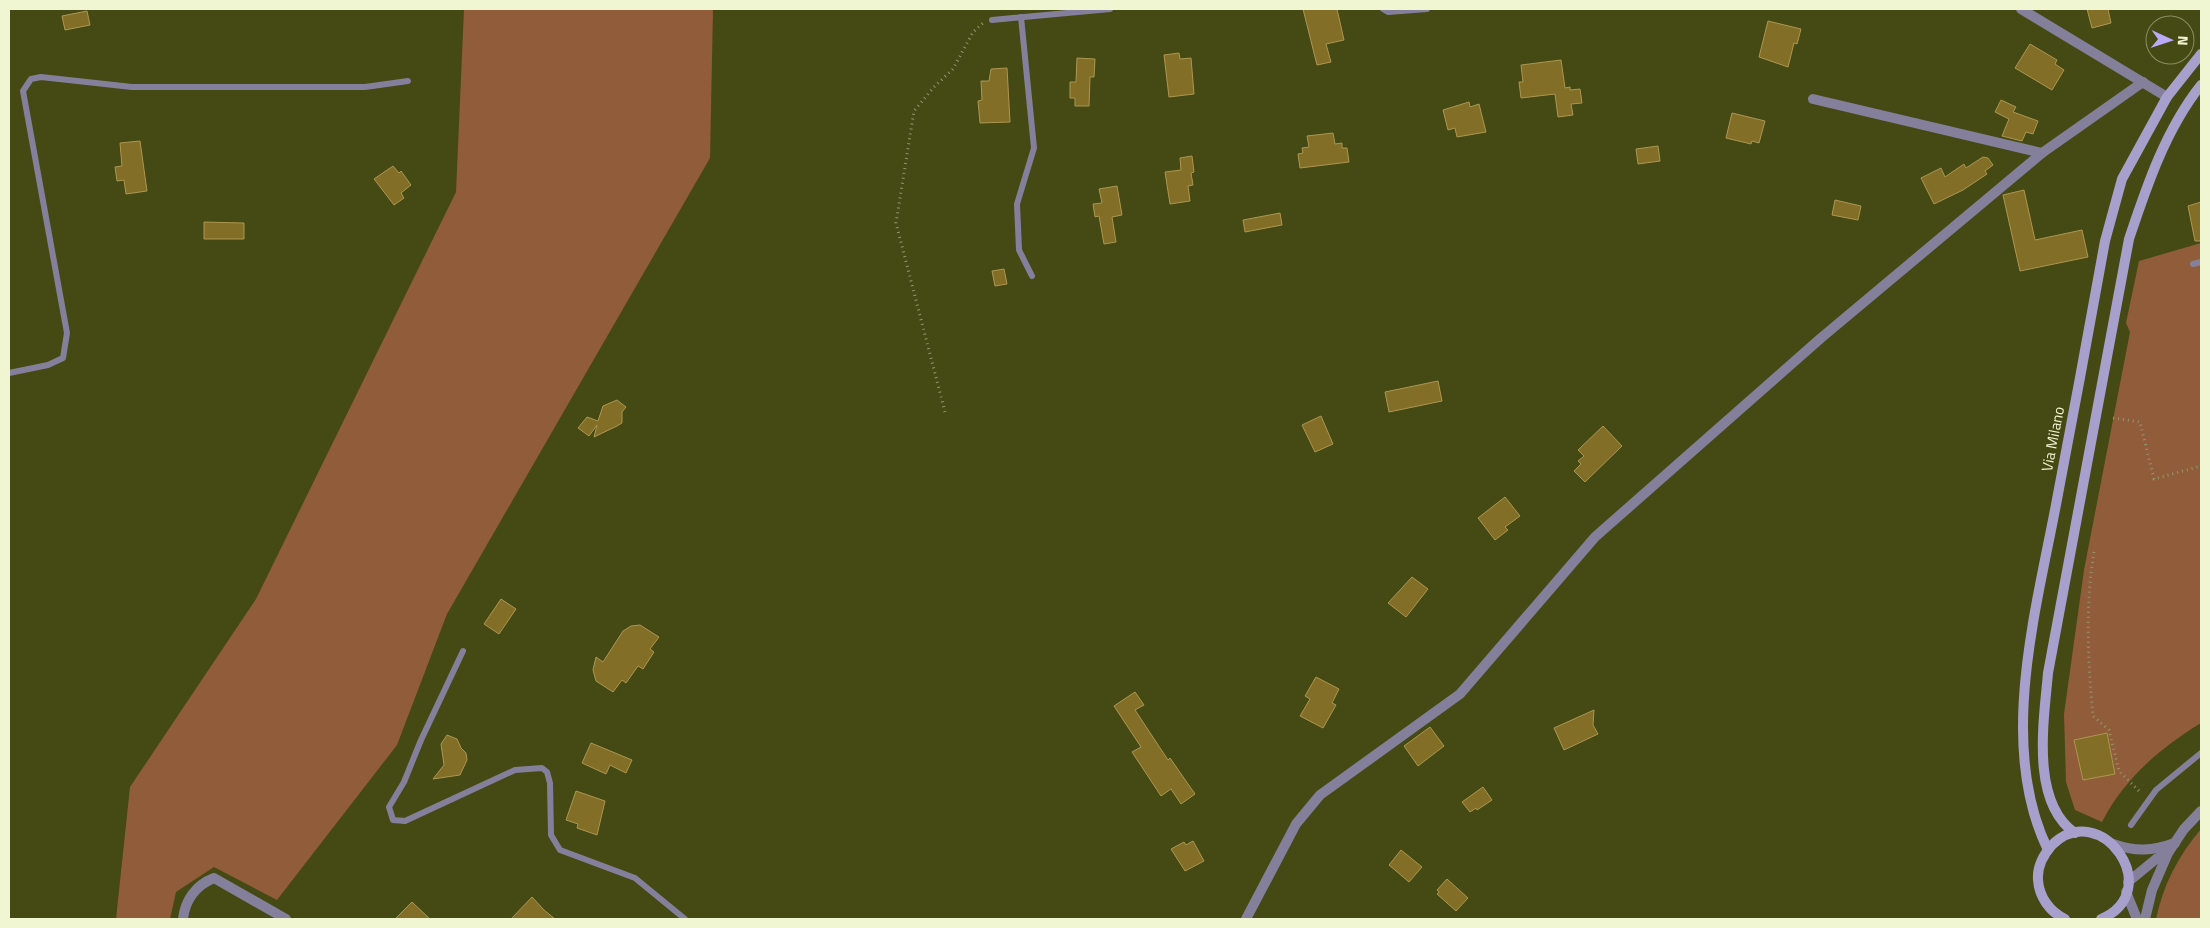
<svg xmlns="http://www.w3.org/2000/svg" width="2210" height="928" font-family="'Titillium Web',sans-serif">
	<rect width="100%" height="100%" fill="#454913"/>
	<g fill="#905c3a">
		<polygon points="464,9 713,9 710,158 447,614 397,745 277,900 214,867 176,892 170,919 116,919 130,787 256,599 456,192"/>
		<path d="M2201 243V723C2160 748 2124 779 2102 822L2075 810 2066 782 2064 714 2084 570 2130 332 2126 323 2139 261Z"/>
		<path d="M2201 829V919H2156C2163 885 2178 856 2201 829Z"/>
	</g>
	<g fill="#826e27" stroke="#ac9752">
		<polygon points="1303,9 1337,9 1344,40 1326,44 1331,62 1317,65"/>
		<polygon points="2087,9 2108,9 2111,23 2092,28"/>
		<polygon points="87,11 90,25 65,30 62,16"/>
		<polygon points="1768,21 1801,29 1797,44 1794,43 1788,67 1759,57"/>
		<polygon points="2030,44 2057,60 2055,64 2064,70 2052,90 2015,68"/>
		<polygon points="1179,53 1180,59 1191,58 1194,94 1169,97 1164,55"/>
		<polygon points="1077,58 1095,59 1094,77 1090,77 1089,106 1075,106 1075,98 1070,98 1070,82 1076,82"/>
		<polygon points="1561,60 1565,88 1570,87 1570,90 1580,89 1582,103 1571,104 1573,115 1558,117 1555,94 1521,98 1519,82 1523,82 1521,65"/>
		<polygon points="1007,68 1010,122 980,123 978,101 982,100 981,81 989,81 991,69"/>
		<polygon points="2001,100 2016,107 2013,112 2038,121 2033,134 2026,132 2022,141 2002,136 2009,119 1995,112"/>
		<polygon points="1469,102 1470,107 1479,104 1486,132 1457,137 1455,128 1448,130 1443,110"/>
		<polygon points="1732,113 1765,121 1759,143 1752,141 1751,144 1726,138"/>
		<polygon points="1333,133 1335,144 1342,143 1342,148 1347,148 1349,162 1300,168 1298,154 1303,153 1302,148 1309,147 1307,136"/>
		<polygon points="140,141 147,191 126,194 124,180 117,181 115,167 122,166 120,143"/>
		<polygon points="1658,146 1660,161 1638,164 1636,149"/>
		<polygon points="1192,156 1194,172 1191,173 1193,185 1188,186 1190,201 1170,204 1165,172 1181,170 1180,158"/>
		<polygon points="1983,157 1988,158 1993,165 1985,171 1987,174 1963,190 1934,204 1921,178 1941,168 1945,177 1964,164 1966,168"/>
		<polygon points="393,166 399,173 401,171 411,185 401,193 404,198 394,205 374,179"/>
		<polygon points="1117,186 1122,215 1112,217 1116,242 1104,244 1099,216 1095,217 1093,204 1102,203 1099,189"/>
		<polygon points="2024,190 2035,240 2082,230 2088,257 2020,271 2003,195"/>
		<polygon points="1835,200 1861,206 1858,220 1832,215"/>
		<polygon points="2201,202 2201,241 2195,241 2188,206"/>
		<polygon points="1280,213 1282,225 1245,232 1243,220"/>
		<polygon points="204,222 244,223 244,239 204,239"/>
		<polygon points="1004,269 1007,284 995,286 992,271"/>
		<polygon points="1438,381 1442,401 1389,412 1385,392"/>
		<polygon points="617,400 626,407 622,412 622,423 617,426 594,437 597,425 589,436 578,428 587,417 598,421 603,406"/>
		<polygon points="1321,416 1333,444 1315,452 1302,425"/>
		<polygon points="1603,426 1622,446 1585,482 1574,471 1581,464 1578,461 1584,456 1578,450"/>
		<polygon points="1505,497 1520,516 1505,527 1508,530 1495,540 1478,518"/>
		<polygon points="1412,577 1428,589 1406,617 1388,603"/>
		<polygon points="501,599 516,609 499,634 484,624"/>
		<polygon points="640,625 659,637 650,649 654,652 643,669 638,666 626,683 622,680 613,692 596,681 593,670 596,657 603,662 623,631 631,626"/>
		<polygon points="1316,677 1339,689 1332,703 1336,705 1323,728 1300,716 1310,699 1305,696"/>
		<polygon points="1135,692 1144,705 1135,710 1168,760 1170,758 1195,794 1181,804 1171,789 1161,796 1132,752 1141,747 1114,706"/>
		<polygon points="1594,710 1593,725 1598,734 1564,750 1554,728"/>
		<polygon points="1430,727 1444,746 1418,766 1404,746"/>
		<polygon points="2107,733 2115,774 2083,780 2074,740"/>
		<polygon points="447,735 457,739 461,748 466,753 467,760 460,775 433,779 444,765 441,744"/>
		<polygon points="591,743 632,760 626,773 610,765 606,774 582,763"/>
		<polygon points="1483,787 1492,800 1477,810 1476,808 1470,812 1462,802"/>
		<polygon points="576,791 605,801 597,835 577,828 578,824 566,820"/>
		<polygon points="1193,841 1204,861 1185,871 1171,849 1184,842 1186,845"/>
		<polygon points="1401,850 1422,867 1409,882 1389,865"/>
		<polygon points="1447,879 1468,898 1456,911 1437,894 1439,892 1437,890"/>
		<polygon points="532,897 544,910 555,919 511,919"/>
		<polygon points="412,902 430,919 395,919"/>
	</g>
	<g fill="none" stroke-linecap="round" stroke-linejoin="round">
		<g stroke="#93986a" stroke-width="3" stroke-dasharray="1 4" stroke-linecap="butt">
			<polyline points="945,412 896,223 914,111 934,87 953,69 973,32 983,23"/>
			<polyline points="2113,418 2140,422 2154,479 2201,466"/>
			<path d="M2094 552C2085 606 2088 662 2093 716L2109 730 2119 771 2141 793"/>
		</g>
		<g stroke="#84809b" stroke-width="6">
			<polyline points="1383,9 1388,12 1427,9"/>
			<polyline points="1021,17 1034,148 1017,204 1019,250 1032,276"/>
			<polyline points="992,20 1110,9"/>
			<polyline points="2193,264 2201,262"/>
			<polyline points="9,373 48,365 63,358 67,333 23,91 31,79 41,77 132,87 365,87 408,81"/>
			<polyline points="463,651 421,740 404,782 389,807 393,820 405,821 515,770 542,768 547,772 550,783 551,835 560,850 635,878 685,919"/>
			<polyline points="2131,825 2156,790 2201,753"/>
		</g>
		<g stroke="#84809b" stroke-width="10">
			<polyline points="2021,9 2167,97"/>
			<polyline points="1813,99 2042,153"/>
			<path d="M2113 844C2136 852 2152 851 2175 843"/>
			<polyline points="2128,882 2156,859 2168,853 2184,829 2201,811"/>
			<polyline points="2126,892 2137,919"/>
			<path d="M183 919C185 900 196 885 214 878L286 919"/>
			<polyline points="1246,919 1296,824 1320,795 1460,694 1595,537 1821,338 2042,153 2143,82"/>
			<polyline points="2145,919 2152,890 2168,853"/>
		</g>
		<g stroke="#a8a0cc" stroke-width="10">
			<path d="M2075 833C2030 802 2044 720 2048 673L2129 239C2147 185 2166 129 2201 85"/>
			<path d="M2048 850C1996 744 2038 604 2058 494 2074 410 2090 325 2105 241L2122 179 2167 97 2201 54"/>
			<path d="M2065 919C2050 912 2039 897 2038 880 2037 867 2044 854 2052 845 2101 797 2167 891 2101 919"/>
		</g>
	</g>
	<g text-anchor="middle" stroke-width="4" stroke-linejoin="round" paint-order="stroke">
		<g font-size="15" fill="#f1f6d2" stroke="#454913">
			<text transform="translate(2053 439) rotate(-79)" y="5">Via Milano</text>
		</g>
	</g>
	<rect width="2210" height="928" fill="none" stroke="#f1f6d2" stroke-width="20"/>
	<g transform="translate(2170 40) rotate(93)"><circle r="24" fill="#454913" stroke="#8a8e5f"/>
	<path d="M0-4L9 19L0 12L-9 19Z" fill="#baaaf7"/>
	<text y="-8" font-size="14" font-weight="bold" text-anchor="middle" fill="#f1f6d2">N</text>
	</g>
</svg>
